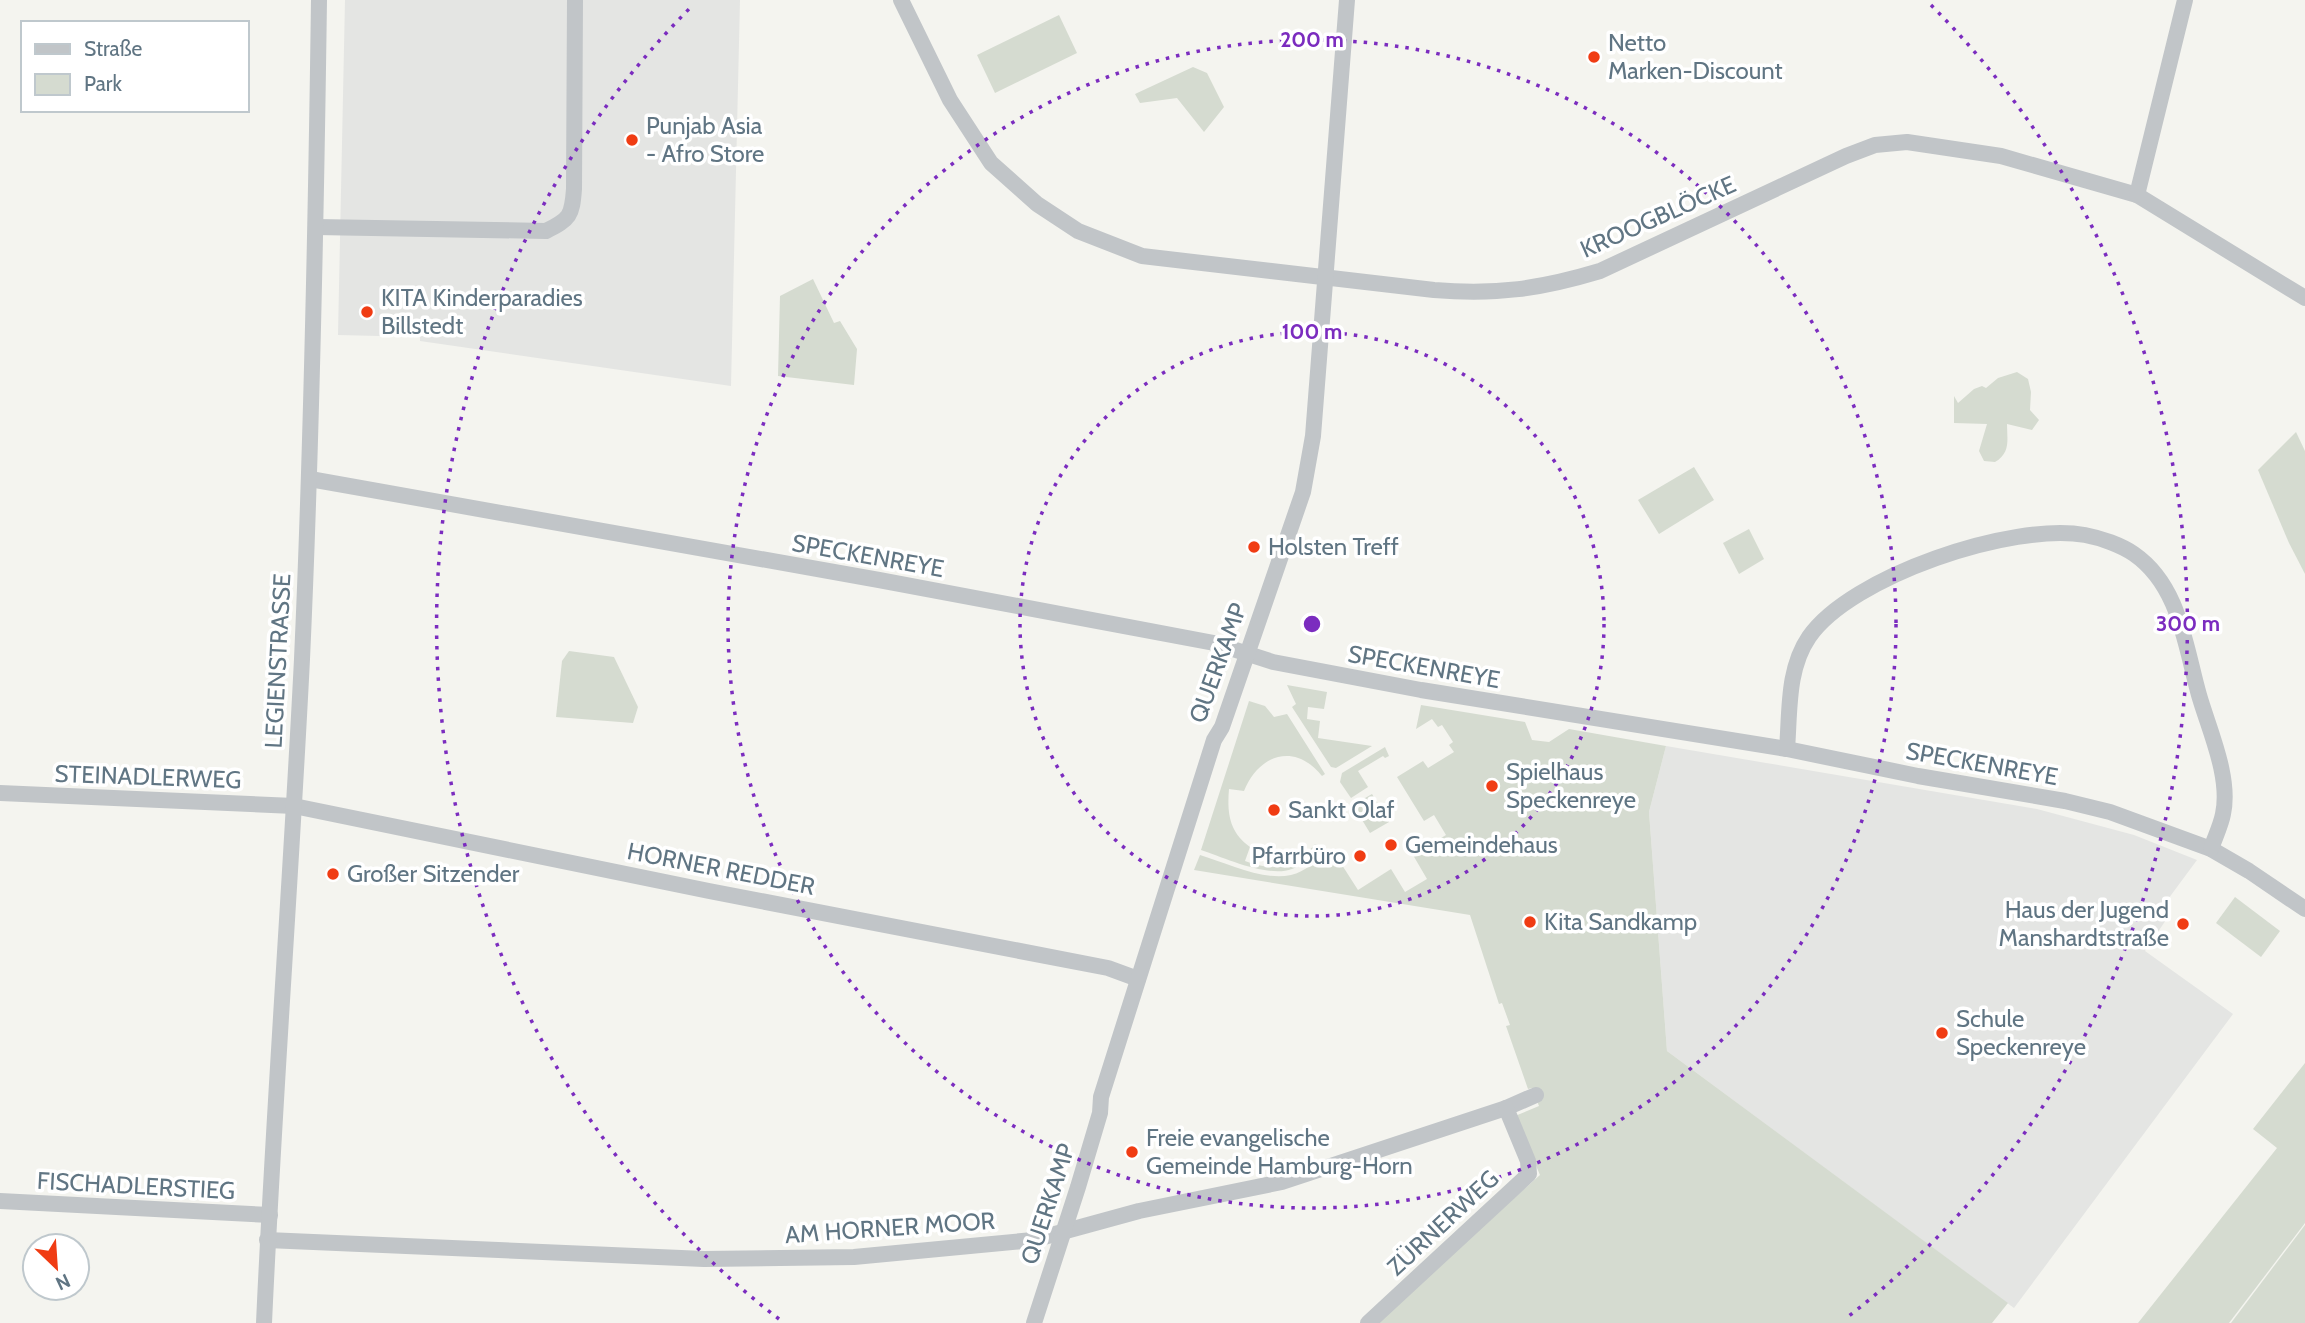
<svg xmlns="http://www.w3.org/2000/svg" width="2305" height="1323" font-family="Cabin,sans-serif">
	<rect width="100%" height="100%" fill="#f4f4ef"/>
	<g fill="#e4e5e3">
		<polygon points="345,0 740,0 731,386 420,341 420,337 338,335"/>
		<polygon points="1666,746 2037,809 2134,835 2197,860 2160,910 2168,917 2145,951 2233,1014 2014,1308 1667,1051 1649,812"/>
	</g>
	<g fill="#d5dbd0">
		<polygon points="1059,15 1077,53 995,93 977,55"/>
		<polygon points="1193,67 1207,73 1224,107 1204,132 1177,98 1140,103 1135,94"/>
		<polygon points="813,279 834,323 840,321 857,349 854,385 778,376 780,296"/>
		<path d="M2017 372 2028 379 2031 392 2030 410 2039 420 2032 430 2007 424C2007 439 2011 453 1995 462L1984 461 1979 451 1987 424 1954 423V396L1958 403 1974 389 1982 386 1986 388 1998 378Z"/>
		<polygon points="2296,432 2305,451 2305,574 2289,543 2258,470"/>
		<polygon points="1694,467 1714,500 1659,534 1638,500"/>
		<polygon points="1749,529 1764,559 1739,574 1723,543"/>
		<polygon points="569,651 614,657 638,707 633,723 556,717 562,661"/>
		<polygon points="1287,685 1327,692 1324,709 1308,707 1307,719 1320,721 1318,738 1372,746 1336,768 1331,767 1292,707 1296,704"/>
		<path d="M1249 701 1265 706 1274 717 1287 714 1325 774 1322 776C1295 742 1259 754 1244 791L1229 789C1227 813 1229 832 1250 847L1245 861C1273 872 1296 868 1315 844L1322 846C1313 856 1304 865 1292 869 1268 878 1225 858 1201 850Z"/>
		<path d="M1421 705 1525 722 1532 740 1549 742 1569 729 1666 746 1649 812 1667 1051 2008 1303 1992 1323H1373L1540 1175 1515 1116 1539 1106 1532 1088 1528 1089 1506 1026 1510 1025 1502 1003 1499 1004 1470 915 1194 870 1200 855C1227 863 1262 881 1291 875 1305 872 1317 860 1327 851H1333L1358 890 1391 869 1405 892 1427 879 1413 855 1446 835 1434 815 1424 821 1397 777 1423 761 1428 768 1454 752 1449 745 1453 742 1442 725 1438 727 1432 719 1416 729Z"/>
		<polygon points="1385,747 1389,756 1385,758 1383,756 1358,771 1368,787 1351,798 1340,782 1342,773"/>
		<polygon points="1372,794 1389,822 1370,833 1353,805"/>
		<polygon points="2235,897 2280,931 2261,957 2216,923"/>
		<polygon points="2305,1063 2305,1223 2229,1323 2138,1323 2277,1148 2253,1129"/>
		<polygon points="2305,1225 2305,1323 2231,1323"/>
	</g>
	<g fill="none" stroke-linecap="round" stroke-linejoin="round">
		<g stroke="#c1c5c8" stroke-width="16">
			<path d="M901 0 950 100 991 163 1037 204 1078 231 1142 256 1434 290C1497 295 1540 289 1600 271L1846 156 1875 145 1907 142 2001 156 2137 195 2305 298"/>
			<polyline points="2137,195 2185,0"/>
			<path d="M316 227 546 231C570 219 572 216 574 189L575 0"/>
			<polyline points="310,479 879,580 1214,643 1273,662 1421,690 1787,749 1918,776 2065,801 2110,812 2211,849 2249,871 2305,909"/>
			<path d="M1787 749C1790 711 1787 669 1809 637 1851 576 2013 522 2085 535 2101 538 2121 545 2134 554 2180 586 2185 646 2199 695 2209 730 2231 777 2223 814 2221 825 2215 837 2211 849"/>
			<polyline points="0,793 294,806 709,891 1108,968 1138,979"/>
			<polyline points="0,1201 270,1215"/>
			<polyline points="267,1240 704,1259 854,1257 1033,1240 1139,1211 1282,1182 1506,1108 1536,1095"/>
			<path d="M264 1323C274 1101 291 880 302 659 312 439 316 220 319 0"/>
			<polyline points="1034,1323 1078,1187 1100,1113 1101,1097 1214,740 1222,727 1303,492 1313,436 1347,0"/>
			<polyline points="1368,1323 1529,1174 1528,1161 1506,1108"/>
		</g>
	</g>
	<g fill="none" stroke="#7b2cbf" stroke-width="3.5" stroke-dasharray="3.5 7">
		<circle cx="1312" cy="624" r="292"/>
		<circle cx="1312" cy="624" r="584"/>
		<path d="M779 1319A876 876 0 0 1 693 5M1931 5A876 876 0 0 1 1845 1319"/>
	</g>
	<g fill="#f03c13" stroke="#fff" stroke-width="2.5">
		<circle cx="1594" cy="57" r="7"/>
		<circle cx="632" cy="140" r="7"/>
		<circle cx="367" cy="312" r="7"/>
		<circle cx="1254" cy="547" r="7"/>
		<circle cx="1492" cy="786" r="7"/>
		<circle cx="1274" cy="810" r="7"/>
		<circle cx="1391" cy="845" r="7"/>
		<circle cx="1360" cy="856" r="7"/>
		<circle cx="333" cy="874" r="7"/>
		<circle cx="1530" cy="922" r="7"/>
		<circle cx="2183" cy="924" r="7"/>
		<circle cx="1942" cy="1033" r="7"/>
		<circle cx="1132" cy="1152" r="7"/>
	</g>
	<g text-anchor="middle" stroke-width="7" stroke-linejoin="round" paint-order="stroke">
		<g font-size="24" fill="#607583" stroke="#fff" text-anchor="start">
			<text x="1608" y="51">Netto<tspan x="1608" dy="28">Marken-Discount</tspan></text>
			<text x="646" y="134">Punjab Asia<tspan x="646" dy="28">- Afro Store</tspan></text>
			<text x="381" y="306">KITA Kinderparadies<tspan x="381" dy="28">Billstedt</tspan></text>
			<text x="1268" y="555">Holsten Treff</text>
			<text x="1506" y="780">Spielhaus<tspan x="1506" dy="28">Speckenreye</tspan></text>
			<text x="1288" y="818">Sankt Olaf</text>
			<text x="1405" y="853">Gemeindehaus</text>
			<text x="1346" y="864" text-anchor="end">Pfarrbüro</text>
			<text x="347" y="882">Großer Sitzender</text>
			<text x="2169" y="918" text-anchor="end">Haus der Jugend<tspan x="2169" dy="28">Manshardtstraße</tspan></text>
			<text x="1544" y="930">Kita Sandkamp</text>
			<text x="1956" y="1027">Schule<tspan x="1956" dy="28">Speckenreye</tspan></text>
			<text x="1146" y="1146">Freie evangelische<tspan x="1146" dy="28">Gemeinde Hamburg-Horn</tspan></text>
		</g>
		<g font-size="24" fill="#607583" stroke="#fff">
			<text transform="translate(1658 217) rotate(-24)" y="8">KROOGBLÖCKE</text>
			<text transform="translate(868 556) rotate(10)" y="8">SPECKENREYE</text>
			<text transform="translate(278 661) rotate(-87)" y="8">LEGIENSTRASSE</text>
			<text transform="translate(1218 663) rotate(-70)" y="8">QUERKAMP</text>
			<text transform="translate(1424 667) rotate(10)" y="8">SPECKENREYE</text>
			<text transform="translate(1982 764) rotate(10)" y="8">SPECKENREYE</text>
			<text transform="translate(148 777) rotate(2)" y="8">STEINADLERWEG</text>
			<text transform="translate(721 869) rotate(11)" y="8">HORNER REDDER</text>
			<text transform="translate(136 1186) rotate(3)" y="8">FISCHADLERSTIEG</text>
			<text transform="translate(1048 1204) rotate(-72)" y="8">QUERKAMP</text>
			<text transform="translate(1443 1223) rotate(-43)" y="8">ZÜRNERWEG</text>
			<text transform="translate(890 1228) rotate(-4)" y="8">AM HORNER MOOR</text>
		</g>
	</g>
	<circle cx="1312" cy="624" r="10" fill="#7b2cbf" stroke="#fff" stroke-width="3.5"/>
	<g font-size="21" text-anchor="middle" font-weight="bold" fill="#7b2cbf" stroke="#fff" stroke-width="7" stroke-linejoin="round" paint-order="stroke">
		<text x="1312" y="47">200 m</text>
		<text x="1312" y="339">100 m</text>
		<text x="2188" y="631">300 m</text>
	</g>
	<rect x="21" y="21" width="228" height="91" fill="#ffffff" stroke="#bfc8cd" stroke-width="2"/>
	<rect x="35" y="44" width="35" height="10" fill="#c1c5c8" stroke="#bfc8cd" stroke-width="2"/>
	<text x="84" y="56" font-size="21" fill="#607583">Straße</text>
	<rect x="35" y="74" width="35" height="21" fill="#d5dbd0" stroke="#bfc8cd" stroke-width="2"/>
	<text x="84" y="91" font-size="21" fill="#607583">Park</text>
	<g transform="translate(56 1267) rotate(155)"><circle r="33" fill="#ffffff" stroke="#bfc8cd" stroke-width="2"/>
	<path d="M0-5L12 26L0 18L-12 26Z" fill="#f03c13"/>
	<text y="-10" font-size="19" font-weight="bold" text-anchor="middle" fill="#607583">N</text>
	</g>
</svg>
